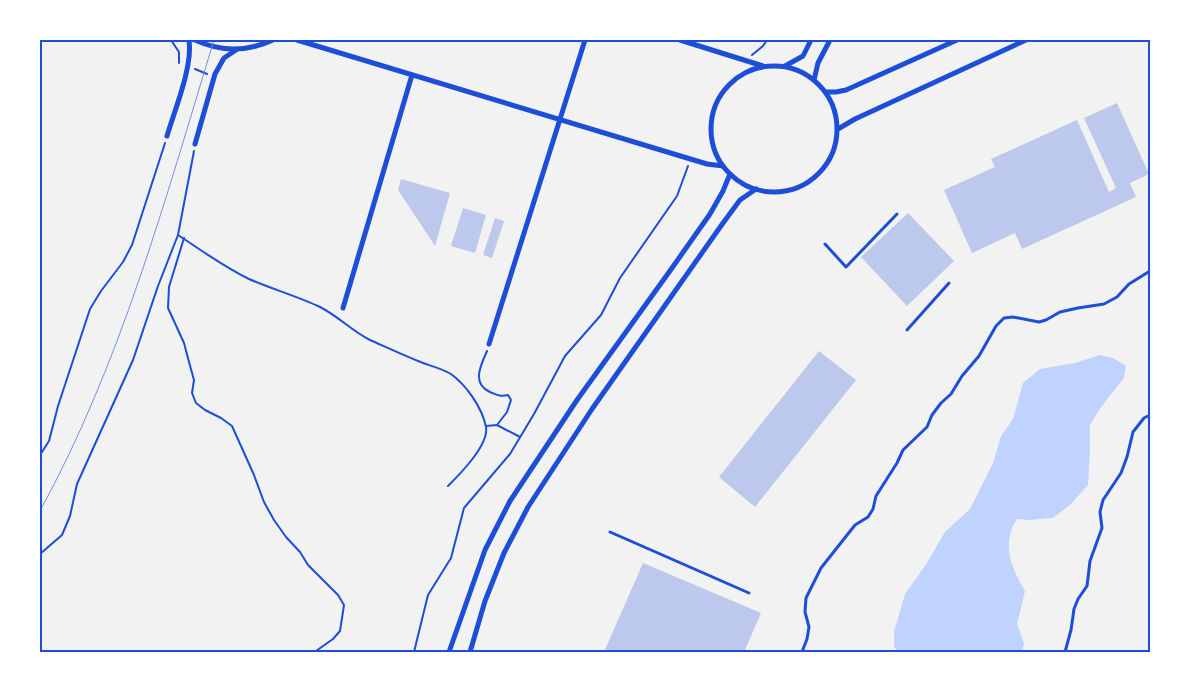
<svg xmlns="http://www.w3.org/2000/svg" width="1190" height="692" font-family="'Sofia Sans Condensed',sans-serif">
	<rect width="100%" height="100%" fill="#f2f2f2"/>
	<path fill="#bfd3fe" d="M1100 355 1113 358 1126 366 1124 378 1101 407 1090 425V452L1088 485 1070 505 1053 518 1029 520 1017 519C1001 543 1011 568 1025 591L1017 624 1024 643 1022 652H898L894 647V632L905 594 925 566 945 532 970 509 993 463 1001 436 1013 419 1023 383 1040 369 1075 363Z"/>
	<g fill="#bdc9ec">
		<polygon points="1117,103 1149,174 1130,183 1136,197 1022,249 1015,233 972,253 944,190 995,167 991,159 1077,120 1109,192 1116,188 1084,118"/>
		<polygon points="401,179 450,193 435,246 398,190"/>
		<polygon points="463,208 486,215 475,253 451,246"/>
		<polygon points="908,213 954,261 907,306 861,257"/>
		<polygon points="495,218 504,221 492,258 483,255"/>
		<polygon points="819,351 856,380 755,507 719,477"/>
		<polygon points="643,563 761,613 744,652 604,652"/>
	</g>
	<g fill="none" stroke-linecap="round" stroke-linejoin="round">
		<g stroke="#1d4ed8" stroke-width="2">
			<polyline points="171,40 179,52 179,63"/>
			<polyline points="752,55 763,46 767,40"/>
			<polyline points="195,69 207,74"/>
			<path d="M178 235C201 250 224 267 249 279 272 289 297 296 320 307 338 316 352 331 370 340 388 348 405 356 423 363 431 366 443 369 451 374 466 385 482 407 486 427 489 445 460 474 448 486"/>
			<polyline points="184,238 169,287 168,308 184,343 189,362 194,380 192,393 196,403 205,410 221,418 232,426 254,475 264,502 274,520 286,537 300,552 308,565 338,595 344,605 340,631 333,639 316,651 311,652"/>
			<path d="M487 351C481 365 471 383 490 392 497 395 500 397 508 395L511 400 507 412 497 425"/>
			<polyline points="486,426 497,425 520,437"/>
			<polyline points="40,455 49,441 58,406 90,309 101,291 123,262 132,245 165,143"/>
			<polyline points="40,554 62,535 70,516 77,484 133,360 158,286 178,235 194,151"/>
			<polyline points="414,652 428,595 451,558 464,508 510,454 534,414 565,356 601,315 620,278 677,196 688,166"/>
		</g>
		<g stroke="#1d4ed8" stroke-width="3">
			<polyline points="825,244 846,267 897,214"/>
			<polyline points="907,330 949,283"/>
			<polyline points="610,532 749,593"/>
			<polyline points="802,652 807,639 809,627 805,612 806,598 821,568 855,525 868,517 873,509 876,496 897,463 903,450 927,427 932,415 941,403 951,394 962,376 979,356 996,326 1004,318 1013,317 1039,322 1046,320 1060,312 1078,308 1104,304 1117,297 1129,284 1150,271"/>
			<polyline points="1065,652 1071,630 1074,609 1078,599 1087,586 1090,561 1102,528 1100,512 1103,500 1121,473 1127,457 1133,432 1144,418 1150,415"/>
		</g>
		<g stroke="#1d4ed8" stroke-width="5">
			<path d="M195 40C221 52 247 52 273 40"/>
			<polyline points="297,40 707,164 723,166"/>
			<polyline points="680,40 763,66"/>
			<polyline points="785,66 803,56 811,40"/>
			<circle cx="774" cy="129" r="63"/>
			<polyline points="814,80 818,63 830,40"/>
			<polyline points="826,92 836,92 846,90 957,40"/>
			<polyline points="838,129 855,119 1026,40"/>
			<path d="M167 136C175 109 193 66 189 40"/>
			<polyline points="195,144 215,74 224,58 236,50"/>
			<polyline points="343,308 412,75"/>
			<polyline points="489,344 585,40"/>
			<polyline points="449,652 485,550 510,501 577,400 672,268 710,214 723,191 730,174"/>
			<polyline points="470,652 485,601 504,553 528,507 592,409 723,223 740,200 756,189"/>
		</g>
		<path stroke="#7290e2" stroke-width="1" d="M40 511C121 363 165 200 214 40"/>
	</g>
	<rect width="1190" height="692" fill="none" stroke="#ffffff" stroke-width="82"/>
	<rect x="41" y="41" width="1108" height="610" fill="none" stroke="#1d4ed8" stroke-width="2"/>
</svg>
